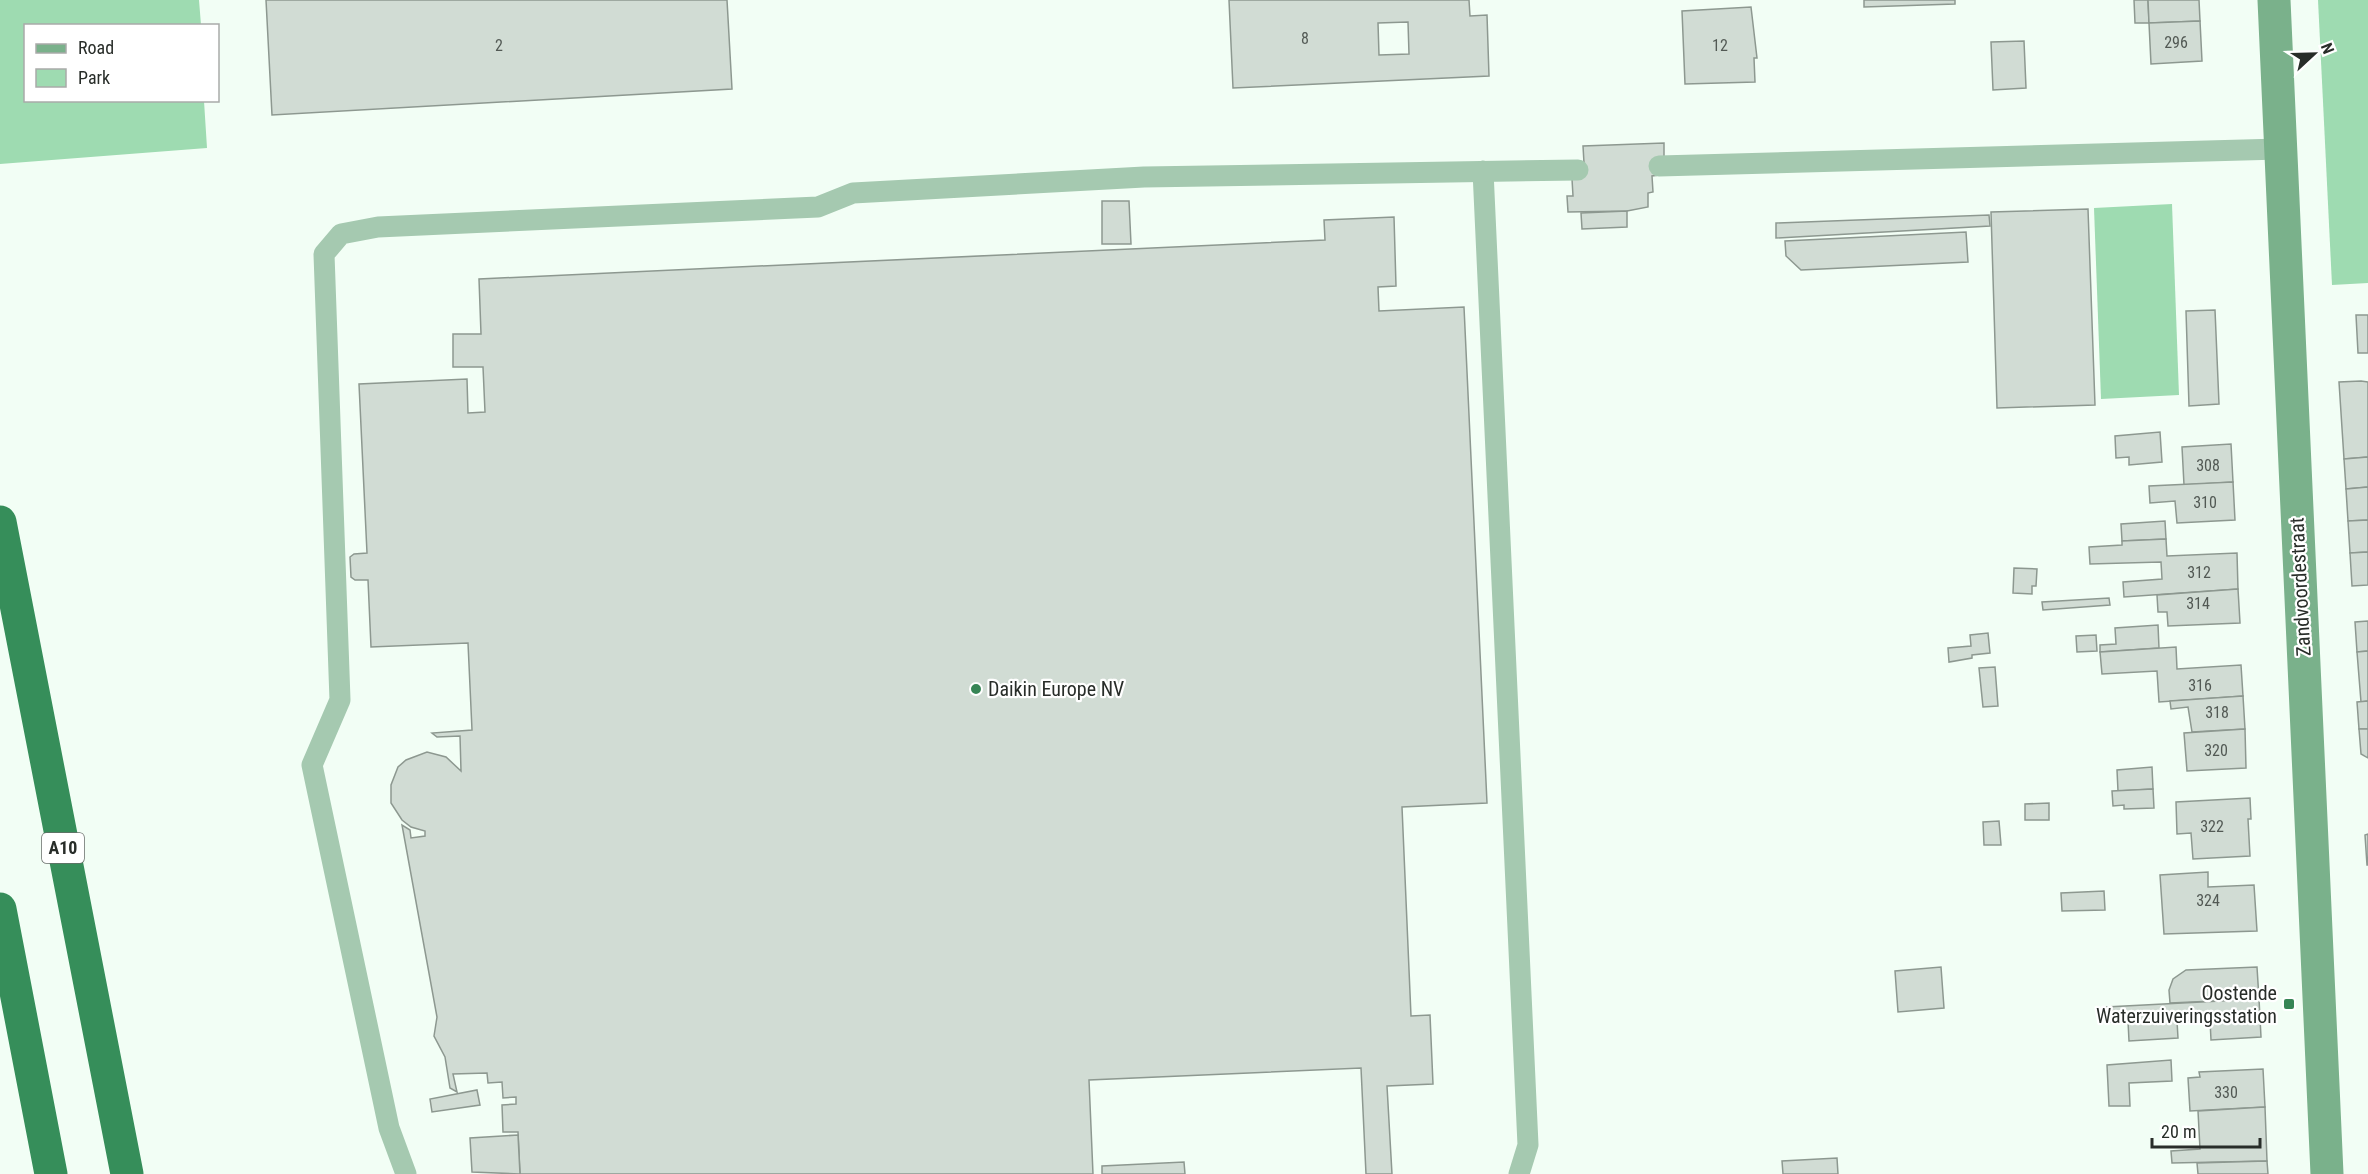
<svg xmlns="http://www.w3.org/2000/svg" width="2368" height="1174" font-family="'Roboto Condensed',sans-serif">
	<rect width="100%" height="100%" fill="#f2fef5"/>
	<g fill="#9edbb1">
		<polygon points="0,0 199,0 201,25 26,26 26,100 204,101 207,148 0,164"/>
		<polygon points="2318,0 2368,0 2368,283 2332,285"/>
		<polygon points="2172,204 2179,395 2101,399 2094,208"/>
	</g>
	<g fill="#d1dcd4" stroke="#8d9890" stroke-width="1.5" fill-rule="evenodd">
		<polygon points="266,0 727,0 732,89 272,115"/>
		<path d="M1229 0H1469L1470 16 1487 15 1489 76 1233 88ZM1408 22 1409 54 1379 55 1378 23Z"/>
		<polygon points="1864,0 1955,0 1955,4 1864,7"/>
		<polygon points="2134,0 2148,0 2149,23 2135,23"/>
		<polygon points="2148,0 2199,0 2200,21 2149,23"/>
		<polygon points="1751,7 1757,58 1754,58 1755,82 1685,84 1682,11"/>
		<polygon points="2200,21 2202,61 2151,64 2149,23"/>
		<polygon points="2024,41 2026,88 1993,90 1991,42"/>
		<polygon points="1664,143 1664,159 1659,175 1652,176 1653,192 1648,193 1648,207 1627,211 1568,212 1567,196 1573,196 1572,179 1584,163 1583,146"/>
		<polygon points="1102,201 1129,201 1131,244 1102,244"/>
		<polygon points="2088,209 2095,405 1997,408 1991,212"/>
		<polygon points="1627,211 1627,227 1582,229 1581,213"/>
		<polygon points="1989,215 1990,226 1776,238 1776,223"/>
		<polygon points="1394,217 1396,286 1378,287 1379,311 1464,307 1487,803 1402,807 1411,1016 1430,1015 1433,1084 1387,1086 1392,1174 1366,1174 1361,1068 1089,1080 1093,1174 520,1174 518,1132 503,1132 502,1105 516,1104 516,1097 503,1098 502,1082 488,1083 487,1073 453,1074 457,1092 450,1088 445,1057 434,1036 437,1017 402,825 410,830 411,838 425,836 425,831 411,827 402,820 391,803 391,785 398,767 406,760 427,752 446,757 461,771 460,736 437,737 432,733 472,730 468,643 371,647 368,580 355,580 351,577 350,557 354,554 367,553 359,384 467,379 468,413 485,412 483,367 453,367 453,334 481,334 479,279 1325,240 1324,220"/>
		<polygon points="1966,232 1968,262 1801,270 1786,256 1785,241"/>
		<polygon points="2215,310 2219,404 2189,406 2186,311"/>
		<polygon points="2356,315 2368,315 2368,353 2358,353"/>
		<polygon points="2361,381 2368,382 2368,457 2344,459 2339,382"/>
		<polygon points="2160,432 2162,462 2129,465 2129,457 2116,458 2115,436"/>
		<polygon points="2231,444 2233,482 2184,485 2182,447"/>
		<polygon points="2368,457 2368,487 2346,489 2344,459"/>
		<polygon points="2233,482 2235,520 2177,523 2175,501 2150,503 2149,486"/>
		<polygon points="2368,487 2368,520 2348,521 2346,489"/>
		<polygon points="2368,520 2368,552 2350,553 2348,521"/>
		<polygon points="2165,521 2166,539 2122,541 2121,524"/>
		<polygon points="2166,539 2167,556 2237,553 2238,589 2124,597 2123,582 2162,579 2161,562 2090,564 2089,547 2122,545 2122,541"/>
		<polygon points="2368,552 2368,585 2352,586 2350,553"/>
		<polygon points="2014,568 2037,569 2036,586 2032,586 2032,594 2013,593"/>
		<polygon points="2238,589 2240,623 2168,626 2167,612 2158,612 2157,595"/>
		<polygon points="2109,598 2110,605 2043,610 2042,602"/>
		<polygon points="2368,621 2368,651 2357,652 2355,622"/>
		<polygon points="2158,625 2159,648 2100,652 2100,645 2116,644 2115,628"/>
		<polygon points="1988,633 1990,653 1972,655 1972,658 1949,662 1948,648 1971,646 1970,635"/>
		<polygon points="2096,635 2097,651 2077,652 2076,636"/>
		<polygon points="2176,647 2177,669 2241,665 2243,696 2159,702 2157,671 2102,674 2100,652"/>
		<polygon points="2368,651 2368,701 2361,702 2357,652"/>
		<polygon points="1995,667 1998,706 1983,707 1979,668"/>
		<polygon points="2243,696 2245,729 2192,732 2188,707 2171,709 2170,701"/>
		<polygon points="2368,701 2368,729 2359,729 2357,702"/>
		<polygon points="2245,729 2246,768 2187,771 2184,733"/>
		<polygon points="2359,729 2368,729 2368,758 2361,754"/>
		<polygon points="2152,767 2153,789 2118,791 2117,770"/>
		<polygon points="2153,789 2154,808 2124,809 2124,805 2113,806 2112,791"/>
		<polygon points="2250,798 2251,819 2248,819 2250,856 2193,859 2191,833 2177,834 2176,802"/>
		<polygon points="2049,803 2049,820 2025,820 2025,804"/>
		<polygon points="1999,821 2001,845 1984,845 1983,822"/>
		<polygon points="2368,834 2368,865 2367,865 2365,835"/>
		<polygon points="2208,872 2208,887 2254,885 2257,931 2164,934 2160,875"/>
		<polygon points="2104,891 2105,910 2062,911 2061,893"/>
		<polygon points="1941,967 1944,1008 1898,1012 1895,971"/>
		<polygon points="2257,967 2259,999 2170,1003 2169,990 2173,979 2186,970"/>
		<polygon points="2259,999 2261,1037 2211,1040 2210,1020 2177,1021 2178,1038 2129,1041 2128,1021 2106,1022 2106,1007"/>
		<polygon points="2171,1060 2172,1081 2129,1083 2130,1106 2109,1106 2107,1065"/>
		<polygon points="2263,1069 2265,1107 2190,1111 2188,1078 2200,1077 2199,1072"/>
		<polygon points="477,1090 480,1105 432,1112 430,1099"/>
		<polygon points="2265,1107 2267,1161 2172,1163 2171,1151 2200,1149 2198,1111"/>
		<polygon points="518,1135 520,1174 472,1172 470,1138"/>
		<polygon points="1837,1158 1838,1174 1783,1174 1782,1161"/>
		<polygon points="2267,1161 2268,1174 2198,1174 2197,1163"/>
		<polygon points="1184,1162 1185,1174 1102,1174 1102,1166"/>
	</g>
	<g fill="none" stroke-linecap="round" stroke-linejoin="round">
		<g stroke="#a5c9b0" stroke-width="21">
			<polyline points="1659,166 2280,149"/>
			<polyline points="1483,171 1528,1145 1519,1174"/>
			<polyline points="406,1174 389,1128 312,765 340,700 324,254 341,234 378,227 818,207 853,193 1144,177 1578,170"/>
		</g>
		<polyline stroke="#7ab18b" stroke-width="33" points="2274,0 2327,1174"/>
		<g stroke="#368e5a" stroke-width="33">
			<polyline points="0,522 127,1174"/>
			<polyline points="0,909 51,1174"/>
		</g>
	</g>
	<g fill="#368555" stroke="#fff" stroke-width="2">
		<circle cx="976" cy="689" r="6"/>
		<rect x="2283" y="998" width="12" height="12" rx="3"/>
	</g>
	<g text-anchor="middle" stroke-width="4.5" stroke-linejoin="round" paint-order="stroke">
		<g font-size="16" fill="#525954">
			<text x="1305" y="44">8</text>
			<text x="2176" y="48">296</text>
			<text x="499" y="51">2</text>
			<text x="1720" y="51">12</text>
			<text x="2208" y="471">308</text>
			<text x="2205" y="508">310</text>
			<text x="2199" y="578">312</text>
			<text x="2198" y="609">314</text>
			<text x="2200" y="691">316</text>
			<text x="2217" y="718">318</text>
			<text x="2216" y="756">320</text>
			<text x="2212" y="832">322</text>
			<text x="2208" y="906">324</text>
			<text x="2226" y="1098">330</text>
		</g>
		<rect fill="#fff" stroke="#686c69" stroke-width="1.5" x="42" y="833" width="42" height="30" rx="4.5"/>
		<g font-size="18" font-weight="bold" fill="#282d29">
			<text x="63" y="854">A10</text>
		</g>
		<g font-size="20" fill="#282d29" stroke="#fff">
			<text transform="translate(2300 587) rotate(-93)" y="7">Zandvoordestraat</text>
		</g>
		<g font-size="20" fill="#282d29" stroke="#fff" text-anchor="start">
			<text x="988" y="696">Daikin Europe NV</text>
			<text x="2277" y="1000" text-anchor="end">Oostende<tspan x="2277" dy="23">Waterzuiveringsstation</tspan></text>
		</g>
	</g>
	<rect x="24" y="24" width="195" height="78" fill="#ffffff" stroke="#a9aba9" stroke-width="1.5"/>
	<rect x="36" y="44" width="30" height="9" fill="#7ab18b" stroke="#a9aba9" stroke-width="1.5"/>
	<text x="78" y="54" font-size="18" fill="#282d29">Road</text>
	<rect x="36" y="69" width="30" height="18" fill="#9edbb1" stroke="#a9aba9" stroke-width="1.5"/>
	<text x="78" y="84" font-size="18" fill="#282d29">Park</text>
	<g transform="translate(2314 54) rotate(68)" stroke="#ffffff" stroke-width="4.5" paint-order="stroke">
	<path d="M0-4.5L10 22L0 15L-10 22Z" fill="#282d29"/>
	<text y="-9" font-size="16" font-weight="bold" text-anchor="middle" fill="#282d29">N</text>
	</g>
	<path d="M2152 1138v9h108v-9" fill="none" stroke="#282d29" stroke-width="3"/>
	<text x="2161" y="1138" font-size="18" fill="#282d29" stroke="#ffffff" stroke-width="4.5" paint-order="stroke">20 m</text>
</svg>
